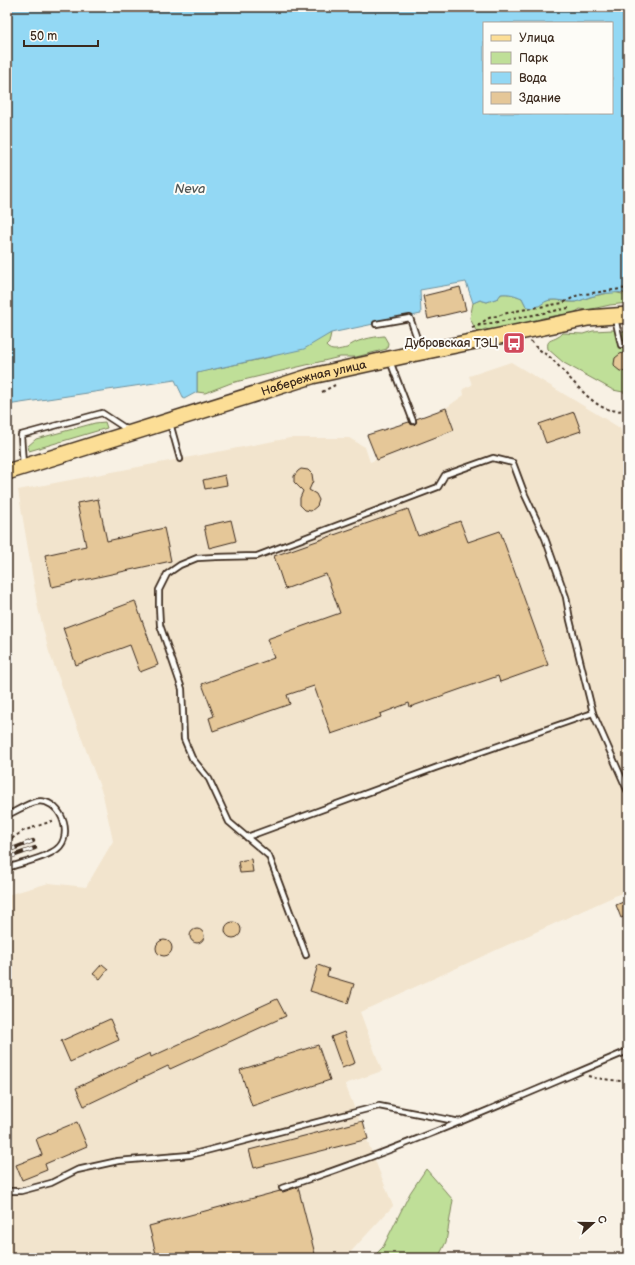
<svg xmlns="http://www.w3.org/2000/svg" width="635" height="1265" font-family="'Balsamiq Sans',sans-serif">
	<rect width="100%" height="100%" fill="#f8f1e4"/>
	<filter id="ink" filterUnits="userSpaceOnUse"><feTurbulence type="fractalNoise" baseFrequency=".025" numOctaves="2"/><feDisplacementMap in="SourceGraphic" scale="8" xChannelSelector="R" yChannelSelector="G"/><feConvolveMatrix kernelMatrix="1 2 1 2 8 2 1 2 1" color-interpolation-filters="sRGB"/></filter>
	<g filter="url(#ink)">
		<polygon fill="#f2e4cd" points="511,362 620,428 628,456 628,890 360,1012 382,1071 345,1084 393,1206 345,1258 7,1258 7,895 49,883 86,887 113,841 103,795 49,652 38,608 18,490 290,438 349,438 365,447 370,462 454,430 446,408 464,395 463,389 472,385 469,376"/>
		<g fill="#bfdf98" stroke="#7d845b">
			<path d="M614 292 622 294 628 292V303L610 305 587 310 580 309 574 313 542 318 525 326 522 324 510 326 505 330 496 331 485 329 479 332 476 331 470 318 473 303 480 300 487 302 498 298 501 294C509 293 515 295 522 298L526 306 550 300H560L568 302H575L594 296Z"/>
			<path d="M613 330 628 332V393L613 390 564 363 548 349C546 339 552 341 558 337 560 336 562 334 563 333L583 334 593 331Z"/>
			<path d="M331 333 329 343 326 346C331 353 340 349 347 348 354 340 373 337 384 336L388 343 387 349 356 357H340L231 383 205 393 197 392V373L270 357Z"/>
			<polygon points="105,422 107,428 29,451 28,446 36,439 95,423"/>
			<polygon points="426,1169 453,1200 446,1242 438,1258 372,1258 383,1247 410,1193"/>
		</g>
		<path fill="#93d8f4" stroke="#70929e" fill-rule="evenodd" d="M7 7H628V292C623 293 618 292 613 293 606 293 600 294 594 296 587 297 580 302 573 302 565 302 559 299 551 300 541 301 538 312 526 306L522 298C515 295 509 293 501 294L498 298 487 302 480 300 473 303 466 282 420 290 421 314 331 333 304 349 197 373V392L184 399 175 380 7 405ZM484 23H612V113H484Z"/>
		<g fill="#e5c798" stroke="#3b2a1e">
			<polygon points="460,287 466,310 428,319 423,296"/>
			<polygon points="623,353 628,353 628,372 620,371 615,367 614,364 615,358 620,354"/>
			<polygon points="446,408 454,430 377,460 367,435 409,422 411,424 414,425 416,423 416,419"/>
			<polygon points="574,412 581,431 546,443 539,424"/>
			<polygon points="301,469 308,470 312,474 313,481 309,490 316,494 319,500 317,506 311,511 305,510 300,505 300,498 303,491 294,482 294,476 298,471"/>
			<polygon points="225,475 227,485 205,489 203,480"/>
			<polygon points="98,499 107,541 164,528 171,561 52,587 45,555 86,546 77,503"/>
			<polygon points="408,509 418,536 460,521 468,542 500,531 548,665 500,682 498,676 410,707 409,703 380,714 381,717 331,734 314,686 287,695 290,704 213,731 209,718 214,716 202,684 274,658 267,639 340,613 326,574 285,589 274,556"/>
			<polygon points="231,520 236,541 209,548 204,526"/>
			<polygon points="135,601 158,665 140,672 130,645 76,665 63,628"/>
			<polygon points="251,859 253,872 240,873 238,861"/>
			<polygon points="628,900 628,915 621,918 616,905"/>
			<circle cx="233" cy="930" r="8"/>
			<circle cx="197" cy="936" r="7"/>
			<circle cx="164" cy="948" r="8"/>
			<polygon points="102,964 108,969 100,979 93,974"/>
			<polygon points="318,965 329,969 327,976 354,984 348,1003 310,991"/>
			<polygon points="277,999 286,1016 170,1069 168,1066 84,1106 76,1088 150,1053 151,1057"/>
			<polygon points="110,1019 119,1040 70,1062 61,1041"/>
			<polygon points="344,1032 355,1063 342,1068 331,1037"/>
			<polygon points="318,1045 330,1080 252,1106 240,1070"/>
			<polygon points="363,1121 368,1139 254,1168 249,1150"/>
			<polygon points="77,1122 87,1146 45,1164 47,1170 22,1180 16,1165 42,1155 36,1139"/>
			<polygon points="298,1187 316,1258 157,1258 149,1226 280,1191 283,1192"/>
		</g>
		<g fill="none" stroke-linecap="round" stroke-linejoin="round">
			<g stroke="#3b2a1e" stroke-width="8">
				<g id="lane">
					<polyline points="615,318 621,345"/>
					<polyline points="376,324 410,318 421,350"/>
					<polyline points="390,361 413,421"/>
					<polyline points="170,423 180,459"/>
					<polyline points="23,465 21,435 102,413 128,430"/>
					<path d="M7 815C15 812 27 804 35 802 60 796 75 835 57 849 46 858 21 863 7 868"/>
					<polyline points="247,837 435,768 593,713"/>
					<polyline points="306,955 269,856 229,822 209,779 192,758 184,739 182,689 160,625 159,606 159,590 167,574 180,565 197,558 216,557 257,556 438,487 445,475 493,458 513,463 525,495 545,538 566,597 570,620 593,713 628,792"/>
					<path d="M282 1188C400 1150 514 1099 628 1051"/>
					<polyline points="7,1191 21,1191 51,1183 77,1170 118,1161 190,1155 379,1106 460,1122"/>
				</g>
			</g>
			<g stroke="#3b2a1e" stroke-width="18">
				<g id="primary">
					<path id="s1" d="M7 472 312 376 412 354 588 318 628 315"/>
				</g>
			</g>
			<g stroke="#3b2a1e" stroke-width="2" stroke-dasharray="3 3" stroke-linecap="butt">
				<polyline points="478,325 489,318 515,311 563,303 578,295 628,288"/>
				<polyline points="472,328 477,326 569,308"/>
				<path d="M531 341C536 349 545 353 552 359 565 372 590 404 607 409 614 411 621 411 628 410"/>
				<polyline points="322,392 335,385"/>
				<polyline points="7,842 23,831 55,820"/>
				<polyline points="588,1076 595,1078 628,1082"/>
			</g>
			<use href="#lane" stroke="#fdfcf7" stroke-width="4.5"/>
			<use href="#primary" stroke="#fcde96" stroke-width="15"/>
			<g stroke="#3b2a1e" stroke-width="4.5">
				<g id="rail">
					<polyline points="7,851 33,841"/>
					<polyline points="7,858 35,848"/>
				</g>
			</g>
			<use href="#rail" stroke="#fdfcf7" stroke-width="3" stroke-dasharray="9" stroke-linecap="butt"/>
		</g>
	</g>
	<defs>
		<g id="bus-square" transform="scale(1.15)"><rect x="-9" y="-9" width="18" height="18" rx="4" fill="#d1495b" stroke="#fdfcf7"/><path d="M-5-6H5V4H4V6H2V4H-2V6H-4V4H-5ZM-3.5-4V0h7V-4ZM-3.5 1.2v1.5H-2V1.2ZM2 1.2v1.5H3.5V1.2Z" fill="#fff"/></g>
	</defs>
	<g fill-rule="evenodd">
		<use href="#bus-square" x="514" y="343"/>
	</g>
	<g text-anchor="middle" stroke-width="4" stroke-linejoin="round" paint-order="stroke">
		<g font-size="12" fill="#3b2a1e" stroke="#fdfcf7" text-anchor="end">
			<text x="498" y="347">Дубровская ТЭЦ</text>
		</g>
		<g font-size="12" fill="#3b2a1e" stroke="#fdfcf7">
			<text dy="4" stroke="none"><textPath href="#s1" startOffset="321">Набережная улица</textPath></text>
		</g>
		<g font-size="13" font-style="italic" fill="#515654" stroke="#fdfcf7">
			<text x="190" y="193">Neva</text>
		</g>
	</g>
	<rect width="635" height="1265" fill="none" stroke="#fdfcf7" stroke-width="24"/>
	<rect x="12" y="12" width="611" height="1241" fill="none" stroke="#3b2a1e" stroke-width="1.5" filter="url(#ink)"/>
	<rect x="483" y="22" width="130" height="92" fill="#fdfcf7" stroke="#afa8a0"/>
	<rect x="491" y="35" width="20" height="6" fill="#fcde96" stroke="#afa8a0"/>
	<text x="519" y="42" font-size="12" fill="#3b2a1e">Улица</text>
	<rect x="491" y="52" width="20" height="12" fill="#bfdf98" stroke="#afa8a0"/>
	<text x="519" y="62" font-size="12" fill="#3b2a1e">Парк</text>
	<rect x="491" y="72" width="20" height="12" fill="#93d8f4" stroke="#afa8a0"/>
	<text x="519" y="82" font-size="12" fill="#3b2a1e">Вода</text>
	<rect x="491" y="92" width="20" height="12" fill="#e5c798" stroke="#afa8a0"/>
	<text x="519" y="102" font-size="12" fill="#3b2a1e">Здание</text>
	<g transform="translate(593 1223) rotate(69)" stroke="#fdfcf7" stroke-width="3" paint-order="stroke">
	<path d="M0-3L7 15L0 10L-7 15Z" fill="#3b2a1e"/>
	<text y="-6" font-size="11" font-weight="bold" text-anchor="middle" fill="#3b2a1e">С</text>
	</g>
	<path d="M24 40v6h74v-6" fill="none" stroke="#3b2a1e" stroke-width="2"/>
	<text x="30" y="40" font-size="12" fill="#3b2a1e" stroke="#fdfcf7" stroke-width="3" paint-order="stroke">50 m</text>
</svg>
